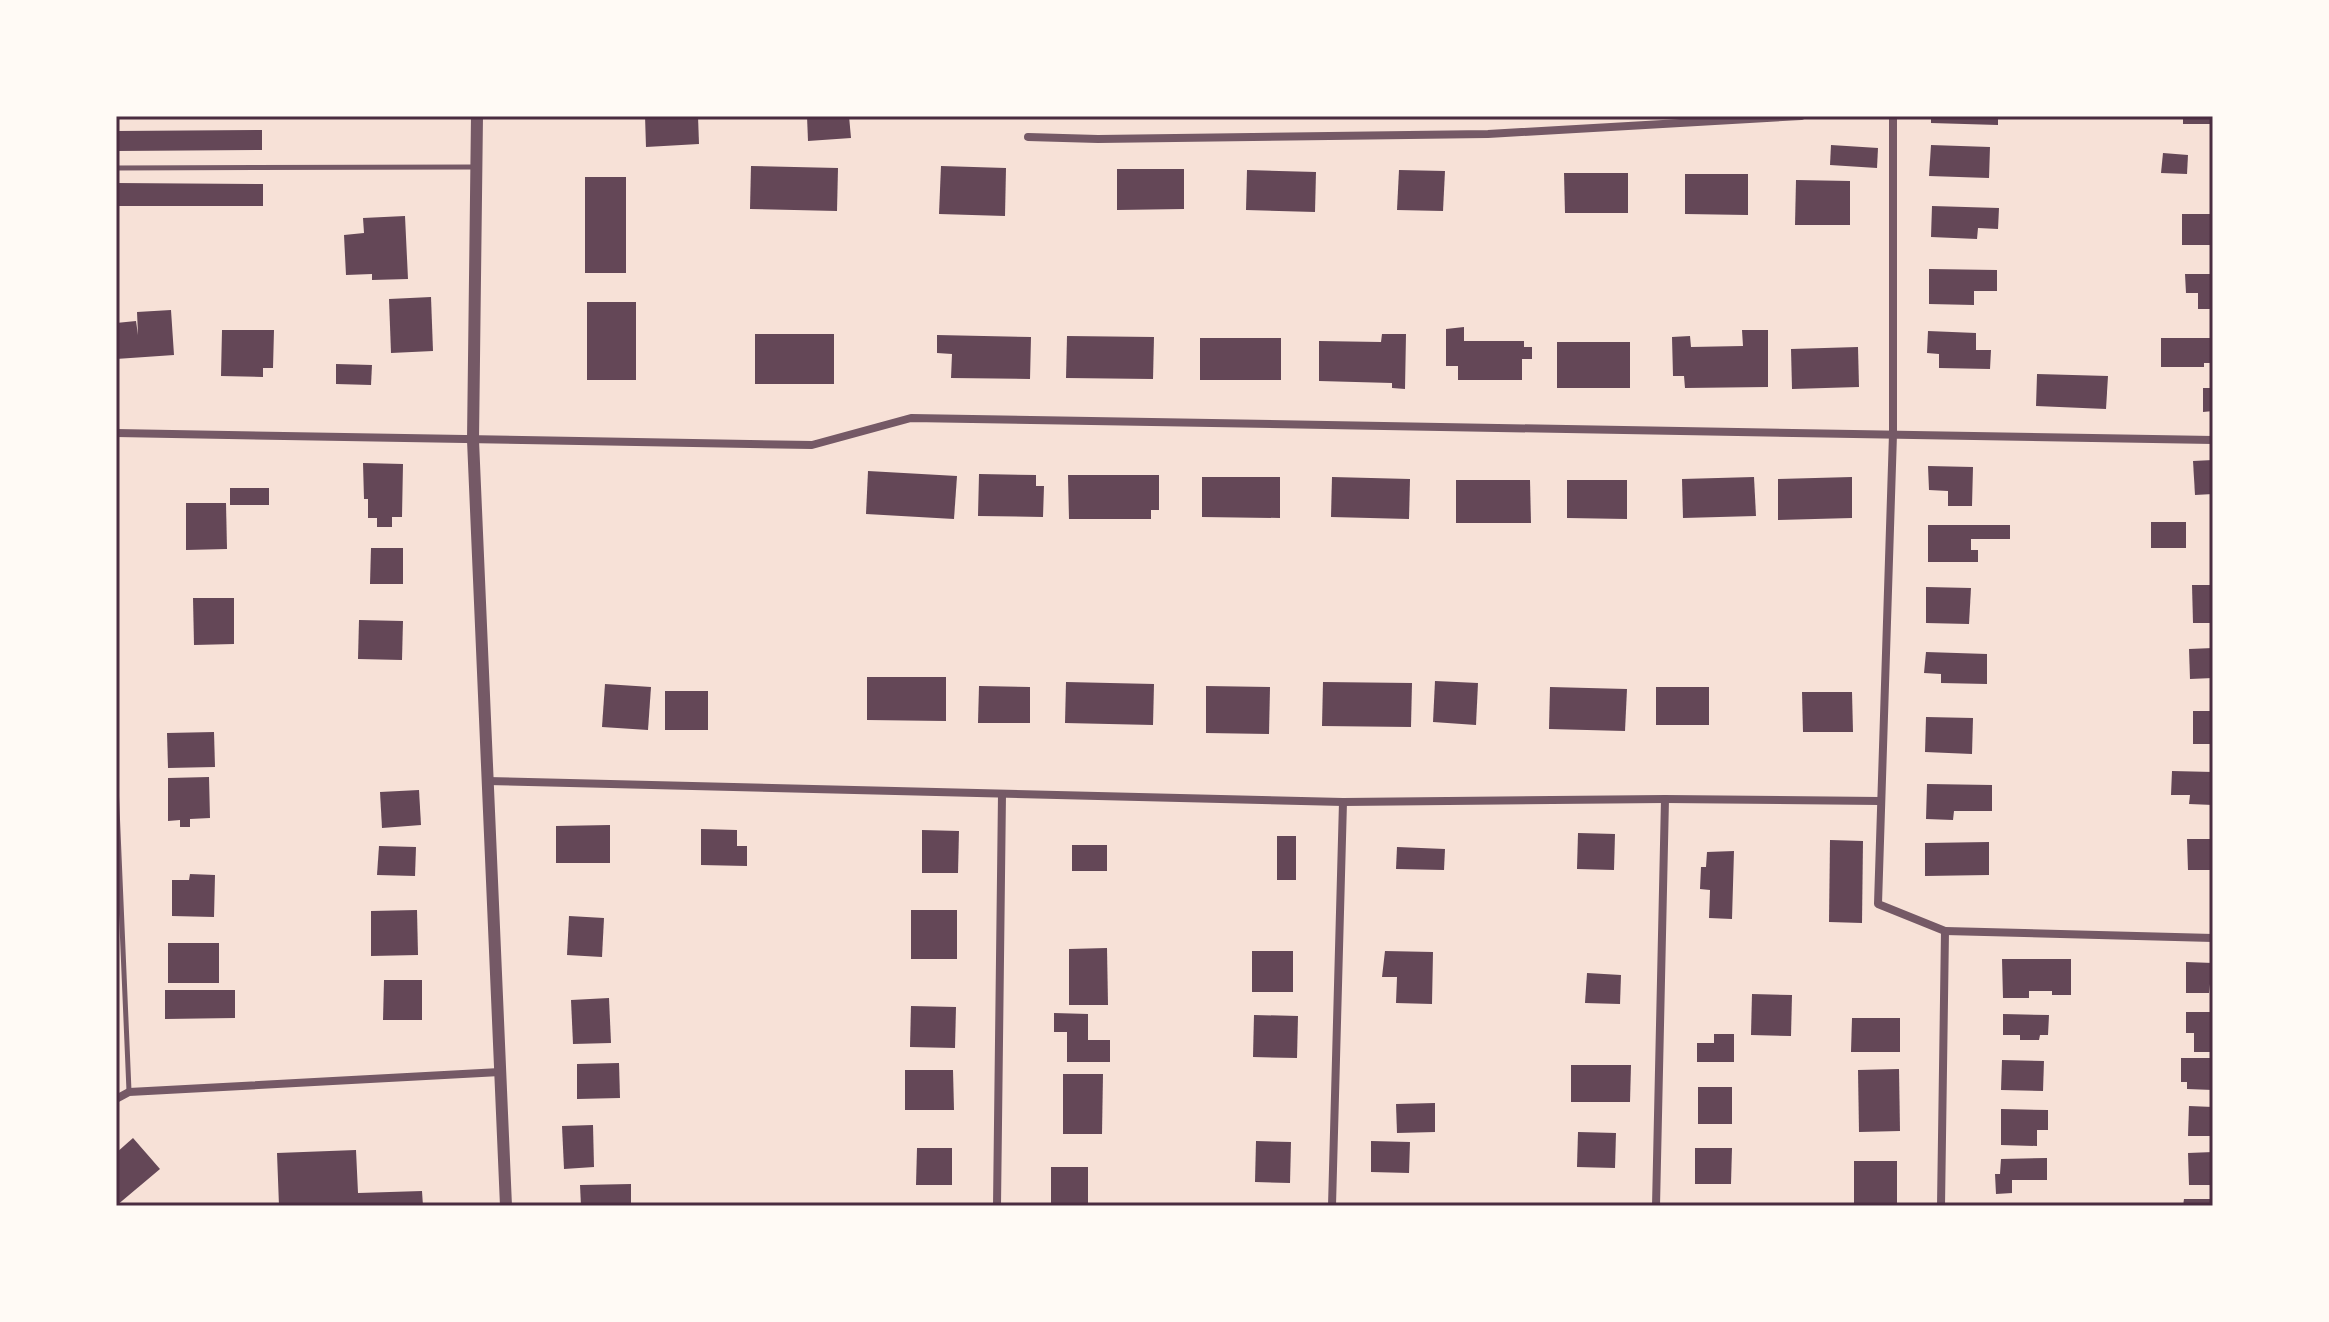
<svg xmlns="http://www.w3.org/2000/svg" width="2329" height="1322" font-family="'Source Sans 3',sans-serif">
	<rect width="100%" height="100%" fill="#f7e1d7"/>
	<g fill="#644757">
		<polygon points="645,116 698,116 699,144 646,147"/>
		<polygon points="807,116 849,116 851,138 808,141"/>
		<polygon points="1931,116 1998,116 1998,125 1931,123"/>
		<rect x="2183" y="116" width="30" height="8"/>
		<polygon points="262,130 262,150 116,151 116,131"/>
		<polygon points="1831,145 1878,148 1877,168 1830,165"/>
		<polygon points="1931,145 1990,147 1989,178 1929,176"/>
		<polygon points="2163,153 2188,155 2187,174 2161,173"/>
		<polygon points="751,166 838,168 837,211 750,209"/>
		<polygon points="941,166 1006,168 1005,216 939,214"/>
		<polygon points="1117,169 1184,169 1184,209 1117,210"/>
		<polygon points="1247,170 1316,172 1315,212 1246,210"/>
		<polygon points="1399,170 1445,171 1443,211 1397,210"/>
		<polygon points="1564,173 1628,173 1628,213 1565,213"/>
		<polygon points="1685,174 1748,174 1748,215 1685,214"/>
		<rect x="585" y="177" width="41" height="96"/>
		<polygon points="1796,180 1850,181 1850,225 1795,225"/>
		<polygon points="116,183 263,184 263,206 116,206"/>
		<polygon points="1932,206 1999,208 1998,229 1978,228 1977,239 1931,237"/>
		<rect x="2182" y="214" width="31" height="31"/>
		<polygon points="405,216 408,279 372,280 372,274 346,275 344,235 364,233 363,218"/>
		<polygon points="1929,269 1997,270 1997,291 1974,291 1974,305 1929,304"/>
		<polygon points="2185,274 2213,274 2213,309 2198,309 2198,293 2186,293"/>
		<polygon points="431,297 433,351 391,353 389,299"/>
		<rect x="587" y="302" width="49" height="78"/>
		<polygon points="171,310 174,355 116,359 116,323 136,321 138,335 137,312"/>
		<polygon points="1464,327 1464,341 1524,341 1524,347 1532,347 1532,359 1522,359 1522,380 1458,380 1458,366 1446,366 1446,329"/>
		<polygon points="222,330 274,330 273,368 263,368 263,377 221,376"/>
		<polygon points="1742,330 1768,330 1768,387 1685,388 1684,376 1673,376 1672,337 1690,336 1691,347 1743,346"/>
		<polygon points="1928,331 1976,333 1976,350 1991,350 1990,369 1939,368 1939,354 1927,353"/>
		<rect x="755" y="334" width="79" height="50"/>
		<polygon points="1382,334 1406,334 1405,389 1392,388 1392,383 1319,381 1319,341 1381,342"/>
		<polygon points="937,335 1031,337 1030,379 951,378 952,354 937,353"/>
		<polygon points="1067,336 1154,337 1153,379 1066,378"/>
		<rect x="1200" y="338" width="81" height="42"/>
		<polygon points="2161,338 2213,338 2213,363 2204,363 2204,367 2161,367"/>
		<rect x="1557" y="342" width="73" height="46"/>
		<polygon points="1858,347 1859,387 1792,389 1791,349"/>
		<polygon points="336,364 372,365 371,385 336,384"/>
		<polygon points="2037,374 2108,376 2106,409 2036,406"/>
		<polygon points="2203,388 2213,388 2213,411 2203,412"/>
		<polygon points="2213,460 2213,494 2195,495 2193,461"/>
		<polygon points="363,463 403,464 402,517 392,517 392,527 377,527 377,518 368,518 368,499 364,499"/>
		<polygon points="1928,466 1973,467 1972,506 1948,506 1948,491 1929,490"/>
		<polygon points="868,471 957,476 954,519 866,514"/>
		<polygon points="979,474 1036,475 1036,486 1044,486 1043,517 978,516"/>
		<polygon points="1068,475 1159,475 1159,510 1151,510 1151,519 1069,519"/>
		<polygon points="1202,477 1280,477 1280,518 1202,517"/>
		<polygon points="1332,477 1410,479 1409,519 1331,517"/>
		<polygon points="1754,477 1756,516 1683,518 1682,479"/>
		<polygon points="1852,477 1852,518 1778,520 1778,479"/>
		<polygon points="1456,480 1530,480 1531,523 1456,523"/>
		<polygon points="1567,480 1627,480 1627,519 1567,518"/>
		<rect x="230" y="488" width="39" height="17"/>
		<polygon points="186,503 226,503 227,549 186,550"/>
		<rect x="2151" y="522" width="35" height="26"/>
		<polygon points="1928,525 2010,525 2010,539 1971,539 1971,550 1978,550 1978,562 1928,562"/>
		<polygon points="371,548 403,548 403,584 370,584"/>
		<polygon points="2192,585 2213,585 2213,623 2193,623"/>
		<polygon points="1926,587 1971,588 1969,624 1926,623"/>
		<polygon points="193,598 234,598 234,644 194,645"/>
		<polygon points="359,620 403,621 402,660 358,659"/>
		<polygon points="2213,648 2213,678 2190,679 2189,649"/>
		<polygon points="1926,652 1987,654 1987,684 1941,683 1941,674 1924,673"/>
		<polygon points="867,677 946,677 946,721 867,720"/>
		<polygon points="1435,681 1478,683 1476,725 1433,722"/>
		<polygon points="1066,682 1154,684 1153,725 1065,723"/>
		<polygon points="1323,682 1412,683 1411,727 1322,726"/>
		<polygon points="605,684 651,687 648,730 602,727"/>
		<polygon points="979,686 1030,687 1030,723 978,723"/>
		<polygon points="1206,686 1270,687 1269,734 1206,733"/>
		<polygon points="1550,687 1627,689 1625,731 1549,729"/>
		<rect x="1656" y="687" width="53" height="38"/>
		<rect x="665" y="691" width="43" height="39"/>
		<polygon points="1802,692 1852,692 1853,732 1803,732"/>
		<rect x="2193" y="711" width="20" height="33"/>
		<polygon points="1926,717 1973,718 1972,754 1925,752"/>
		<polygon points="214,732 215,767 168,768 167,733"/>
		<polygon points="2172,771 2213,772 2213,805 2189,804 2190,795 2171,795"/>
		<polygon points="209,777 210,818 190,819 190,827 180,827 180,820 168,821 168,778"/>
		<polygon points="1927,784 1992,785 1992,811 1954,811 1953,820 1926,819"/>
		<polygon points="419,790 421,825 382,828 380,792"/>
		<polygon points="610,825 610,863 556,863 556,826"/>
		<polygon points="701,829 737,830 737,846 747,846 747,866 701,865"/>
		<polygon points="922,830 959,831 958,873 922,873"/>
		<polygon points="1578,833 1615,834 1614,870 1577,869"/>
		<rect x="1277" y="836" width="19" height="44"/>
		<polygon points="2187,839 2213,839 2213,870 2188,870"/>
		<polygon points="1830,840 1863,841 1862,923 1829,922"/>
		<polygon points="1989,842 1989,875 1925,876 1925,843"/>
		<rect x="1072" y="845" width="35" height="26"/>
		<polygon points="379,846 416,847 415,876 377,875"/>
		<polygon points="1397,847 1445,849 1444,870 1396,869"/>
		<polygon points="1734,851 1732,919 1709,918 1710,890 1700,889 1701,867 1706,867 1707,852"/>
		<polygon points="190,874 215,875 214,917 172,916 172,880 189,880"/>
		<polygon points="417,910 418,955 371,956 371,911"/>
		<rect x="911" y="910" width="46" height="49"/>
		<polygon points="569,916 604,918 602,957 567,955"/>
		<rect x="168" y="943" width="51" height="40"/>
		<polygon points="1107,948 1108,1005 1069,1005 1069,949"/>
		<rect x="1252" y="951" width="41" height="41"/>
		<polygon points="1385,951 1433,952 1432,1004 1396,1003 1397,977 1382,977"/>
		<polygon points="2002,959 2071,959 2071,995 2052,995 2052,991 2029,991 2029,998 2003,998"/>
		<polygon points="2186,962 2213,963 2213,984 2210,984 2209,993 2186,993"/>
		<polygon points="1587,973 1621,975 1620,1004 1585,1003"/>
		<polygon points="384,980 422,980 422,1020 383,1020"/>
		<polygon points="165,990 235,990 235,1018 165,1019"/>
		<polygon points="1752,994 1792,995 1791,1036 1751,1035"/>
		<polygon points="609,998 611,1043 573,1044 571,1000"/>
		<polygon points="911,1006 956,1007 955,1048 910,1047"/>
		<polygon points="2186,1012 2213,1012 2213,1052 2194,1052 2194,1033 2186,1033"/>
		<polygon points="1054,1013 1088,1014 1088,1040 1110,1040 1110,1062 1067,1062 1067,1032 1054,1032"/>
		<polygon points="2003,1014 2049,1015 2048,1035 2040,1035 2039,1040 2020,1040 2020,1035 2003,1035"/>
		<polygon points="1254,1015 1298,1016 1297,1058 1253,1057"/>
		<polygon points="1852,1018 1900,1018 1900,1052 1851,1052"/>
		<polygon points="1714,1034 1734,1034 1734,1062 1697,1062 1697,1043 1714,1043"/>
		<polygon points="2181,1058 2213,1058 2213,1090 2187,1089 2187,1082 2181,1082"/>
		<polygon points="2002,1060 2044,1061 2043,1091 2001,1090"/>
		<polygon points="619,1063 620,1098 577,1099 577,1064"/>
		<polygon points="1571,1065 1631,1065 1630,1102 1571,1102"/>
		<polygon points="1899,1069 1900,1131 1859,1132 1858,1070"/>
		<polygon points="905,1070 953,1070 954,1110 905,1110"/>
		<polygon points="1063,1074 1103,1074 1102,1134 1063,1134"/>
		<rect x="1698" y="1087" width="34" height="37"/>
		<polygon points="1435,1103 1435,1132 1397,1133 1396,1104"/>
		<polygon points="2189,1106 2213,1107 2213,1136 2188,1136"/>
		<polygon points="2001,1109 2048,1110 2048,1130 2037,1130 2037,1146 2001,1145"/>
		<polygon points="593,1125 594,1167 564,1169 562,1126"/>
		<polygon points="1578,1132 1616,1133 1615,1168 1577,1167"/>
		<polygon points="133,1138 160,1169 116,1206 116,1153"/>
		<polygon points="1256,1141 1291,1142 1290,1183 1255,1182"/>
		<polygon points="1371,1141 1410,1142 1409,1173 1371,1172"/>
		<polygon points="917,1148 952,1148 952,1185 916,1185"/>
		<polygon points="1695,1148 1732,1148 1731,1184 1695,1184"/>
		<polygon points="356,1150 358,1193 422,1191 423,1206 279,1206 277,1153"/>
		<polygon points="2213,1152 2213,1185 2189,1185 2188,1153"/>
		<polygon points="2047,1158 2047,1180 2012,1180 2012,1193 1996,1194 1995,1174 2000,1174 2001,1159"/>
		<rect x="1854" y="1161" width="43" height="45"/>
		<rect x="1051" y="1167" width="37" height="36"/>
		<polygon points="631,1184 631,1206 581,1206 580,1185"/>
		<polygon points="2184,1199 2213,1199 2213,1206 2183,1206"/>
	</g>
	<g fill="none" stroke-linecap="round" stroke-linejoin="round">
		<g stroke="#755966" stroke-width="5">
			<polyline points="116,168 475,167"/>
			<polyline points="116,784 129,1091"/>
		</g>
		<g stroke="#755966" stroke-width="8">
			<polyline points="1893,116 1893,434 1878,904 1945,931 1941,1206"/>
			<polyline points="1028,137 1098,139 1488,134 1801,116"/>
			<polyline points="116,433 812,445 911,418 2213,440"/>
			<polyline points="487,781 1343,802 1665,799 1880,801"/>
			<polyline points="1945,931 2213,938"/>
			<polyline points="116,1099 129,1092 500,1072"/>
			<polyline points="997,1206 1002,794"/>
			<polyline points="1332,1206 1343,802"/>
			<polyline points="1656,1206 1665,799"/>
		</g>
		<polyline stroke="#755966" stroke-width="12" points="477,116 473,440 506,1206"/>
	</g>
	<rect width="2329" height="1322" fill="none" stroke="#fffaf5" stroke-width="236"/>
	<rect x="118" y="118" width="2093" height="1086" fill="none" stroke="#4a2c40" stroke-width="3"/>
</svg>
